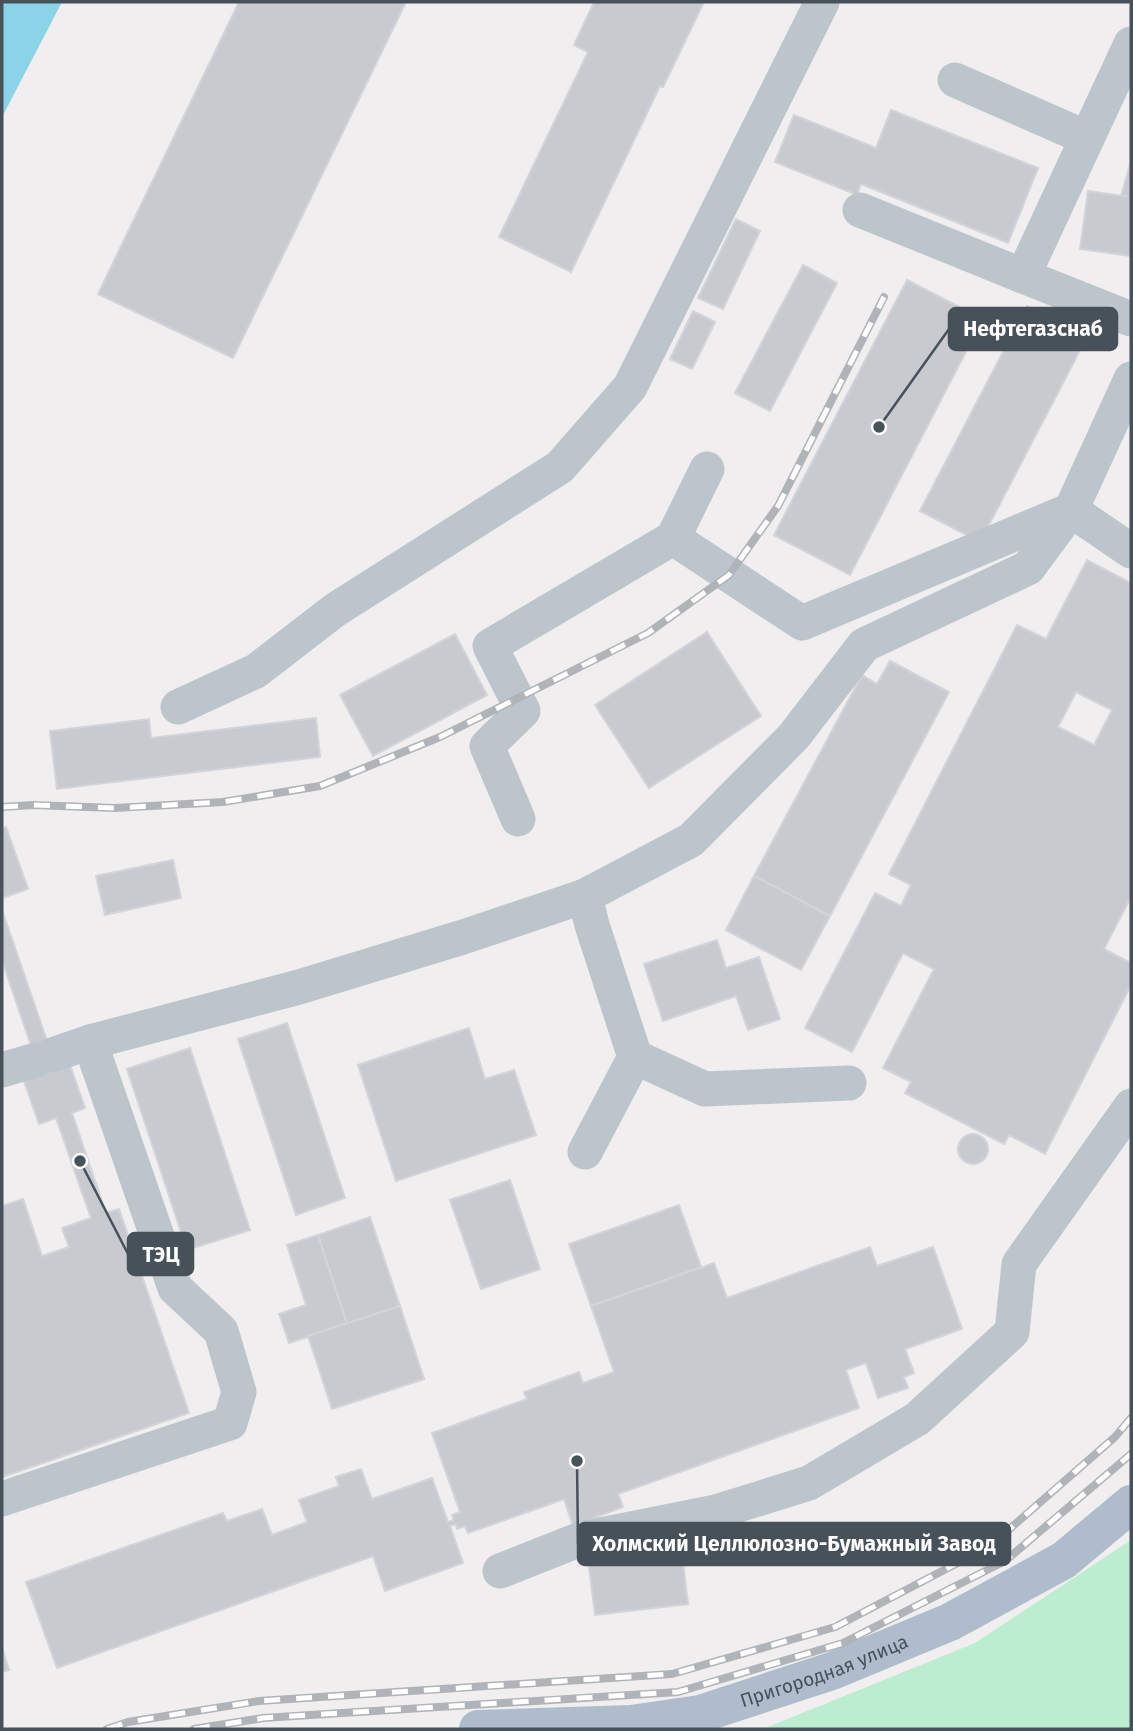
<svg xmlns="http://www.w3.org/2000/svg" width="1133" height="1731" font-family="'Fira Sans',sans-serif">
	<rect width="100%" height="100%" fill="#f0eeee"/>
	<polygon fill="#bdedd1" points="1131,1540 1131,1729 763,1729 975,1643"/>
	<polygon fill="#8cd3e8" points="2,2 62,2 2,117"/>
	<g fill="#c8cad0" stroke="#d2d4d9" stroke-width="2" fill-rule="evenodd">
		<polygon points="239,2 406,2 233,358 98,294"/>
		<polygon points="594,2 704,2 663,87 660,86 571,272 499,237 588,52 574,45"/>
		<polygon points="891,110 1038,168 1008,243 861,184 857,195 775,162 794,115 876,148"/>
		<polygon points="1131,161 1131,197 1121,196"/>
		<polygon points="1088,191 1131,197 1131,256 1080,249"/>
		<polygon points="736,219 760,231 723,309 698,298"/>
		<polygon points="803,265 837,283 770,411 735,393"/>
		<polygon points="907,280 983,319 850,575 774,535"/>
		<polygon points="1027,306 1087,337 980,542 920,511"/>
		<polygon points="693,311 715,322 692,369 670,359"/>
		<path d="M1087 560 1131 583V897L1104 949 1131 963V985L1045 1154 1009 1135 1004 1144 905 1093 911 1082 883 1068 934 969 903 953 852 1052 805 1028 875 893 901 906 911 885 889 874 1017 625 1046 639ZM1076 692 1112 710 1094 745 1058 727Z"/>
		<polygon points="707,632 761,716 649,788 595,705"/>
		<polygon points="455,634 487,695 373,756 340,695"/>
		<polygon points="890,661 949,692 830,916 754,876 862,675 877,684"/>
		<polygon points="316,718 320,757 57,789 50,731 149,719 151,738"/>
		<polygon points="6,827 28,889 2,898 2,829"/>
		<polygon points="173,860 181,898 105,915 96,876"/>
		<polygon points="754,876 830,916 801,970 726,930"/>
		<polygon points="2,910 57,1070 70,1065 85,1108 72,1113 106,1213 119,1209 189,1413 2,1477 2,1206 23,1199 42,1256 69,1247 62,1228 91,1218 56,1118 39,1124 24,1081 41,1075 2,960"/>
		<polygon points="717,940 726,968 759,957 780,1019 748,1030 736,996 663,1021 644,964"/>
		<polygon points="287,1023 345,1198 296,1215 238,1039"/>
		<polygon points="469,1028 485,1079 514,1070 536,1135 396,1181 358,1065"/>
		<polygon points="190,1048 250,1230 187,1250 127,1069"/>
		<circle cx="973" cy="1149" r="15"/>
		<polygon points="510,1180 540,1269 481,1289 450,1200"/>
		<polygon points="679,1205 701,1267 591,1306 569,1244"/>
		<polygon points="370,1217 400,1306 347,1324 318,1235"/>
		<polygon points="318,1235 347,1324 289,1343 279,1314 306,1305 287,1245"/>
		<polygon points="870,1247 877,1266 933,1247 962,1329 905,1349 914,1373 904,1377 908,1388 878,1398 866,1363 846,1370 859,1408 618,1494 623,1507 573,1526 564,1499 468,1533 465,1526 457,1529 456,1524 450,1526 463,1563 385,1591 373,1556 57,1668 26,1582 223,1513 227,1521 262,1509 272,1535 307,1522 299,1500 339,1486 336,1477 361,1469 372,1499 432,1478 448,1522 454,1520 452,1515 460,1512 432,1433 527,1399 524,1392 579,1372 583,1383 614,1372 591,1306 714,1263 727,1298"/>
		<polygon points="400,1306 424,1379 332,1409 308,1336"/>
		<polygon points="680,1538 688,1604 595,1615 587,1550"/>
		<polygon points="2,1648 9,1670 2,1672"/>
	</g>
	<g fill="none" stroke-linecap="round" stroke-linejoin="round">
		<g stroke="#bdc5cc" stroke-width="35">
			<polyline points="955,80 1087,138"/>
			<polyline points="860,210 1023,276 1131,44"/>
			<polyline points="1023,276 1131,319"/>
			<polyline points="673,538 802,623 1071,510 1131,551"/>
			<polyline points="178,707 256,671 335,610 560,467 630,387 822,2"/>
			<polyline points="518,819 487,746 523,711 490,646 673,538 707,469"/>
			<polyline points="585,896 592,925 635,1057 585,1152"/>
			<polyline points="52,1055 90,1042 299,987 463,937 585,896 691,840 794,736 864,645 1028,568 1071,510 1131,379"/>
			<polyline points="635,1057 705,1089 849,1083"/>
			<polyline points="2,1070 36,1060"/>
			<polyline points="2,1499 230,1423 239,1392 221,1331 175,1288 90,1042"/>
			<polyline points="500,1571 581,1539 716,1512 809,1483 917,1419 1012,1332 1019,1264 1131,1106"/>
		</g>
		<path stroke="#aebccc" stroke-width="38" id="s1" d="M478 1729 631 1724 700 1714 832 1671 950 1622 1064 1560 1131 1504"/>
		<g stroke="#b0b3b8" stroke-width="8">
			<g id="rail">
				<polyline points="2,807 33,805 115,808 223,802 320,786 440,737 648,633 729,575 778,506 884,297"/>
				<polyline points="107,1729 128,1722 259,1701 672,1674 835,1627 990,1546 1115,1437 1131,1418"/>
				<polyline points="194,1729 263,1718 678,1692 843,1643 1005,1561 1131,1454"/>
			</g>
		</g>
		<use href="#rail" stroke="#fff" stroke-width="5" stroke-dasharray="16" stroke-linecap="butt"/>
	</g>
	<g text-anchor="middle" stroke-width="7" stroke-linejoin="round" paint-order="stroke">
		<g font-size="19" fill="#47515a" stroke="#fff">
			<text dy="7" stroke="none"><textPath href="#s1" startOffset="354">Пригородная улица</textPath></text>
		</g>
	</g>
	<path fill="none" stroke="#47515a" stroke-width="2.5" d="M879 427L949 329M80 1161L128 1254M577 1461L578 1544"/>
	<g fill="#47515a" stroke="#fff" stroke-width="2.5">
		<circle cx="879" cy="427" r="7"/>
		<circle cx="80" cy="1161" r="7"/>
		<circle cx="577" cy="1461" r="7"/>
	</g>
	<g fill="#47515a" stroke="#47515a" stroke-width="2.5">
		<rect x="949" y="308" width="168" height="42" rx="7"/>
		<rect x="128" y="1233" width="65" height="42" rx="7"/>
		<rect x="578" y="1523" width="432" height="42" rx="7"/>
	</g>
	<g font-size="21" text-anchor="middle" font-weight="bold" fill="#fff">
		<text x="1033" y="336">Нефтегазснаб</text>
		<text x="161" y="1262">ТЭЦ</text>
		<text x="794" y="1551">Холмский Целлюлозно-Бумажный Завод</text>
	</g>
	<rect width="1133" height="1731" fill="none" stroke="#47515a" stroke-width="7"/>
</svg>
